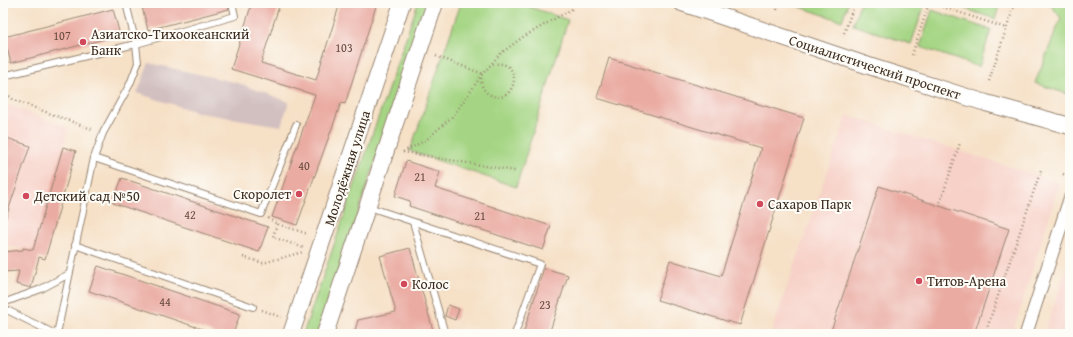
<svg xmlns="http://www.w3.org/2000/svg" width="1073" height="337" font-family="'Gentium Book Plus',serif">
	<rect width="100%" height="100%" fill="#fdfcf7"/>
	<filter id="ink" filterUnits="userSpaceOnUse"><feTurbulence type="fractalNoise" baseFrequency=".025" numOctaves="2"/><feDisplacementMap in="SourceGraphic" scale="8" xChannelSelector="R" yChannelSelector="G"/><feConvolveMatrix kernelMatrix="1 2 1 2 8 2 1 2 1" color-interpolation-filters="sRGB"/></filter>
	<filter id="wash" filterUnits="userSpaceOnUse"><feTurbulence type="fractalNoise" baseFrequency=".012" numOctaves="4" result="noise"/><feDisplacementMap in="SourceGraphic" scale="16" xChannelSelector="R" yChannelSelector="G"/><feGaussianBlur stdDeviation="0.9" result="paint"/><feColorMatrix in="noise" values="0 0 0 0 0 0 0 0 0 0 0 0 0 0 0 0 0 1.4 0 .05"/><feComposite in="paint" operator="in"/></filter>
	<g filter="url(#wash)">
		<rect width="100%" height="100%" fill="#f6e0c6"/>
		<g fill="#f7d1c8">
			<polygon points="3,103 69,128 33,250 3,246"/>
			<polygon points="847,115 1060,183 1012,334 775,334 771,333"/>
			<polygon points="1070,257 1070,334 1044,334"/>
		</g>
		<polygon fill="#d2bfc0" points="149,63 238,83 289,102 281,126 200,113 137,93"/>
		<g fill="#a5d584" stroke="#708051">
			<polygon points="418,3 429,3 317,334 303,334"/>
			<polygon points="461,3 518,3 568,20 516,187 410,151"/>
			<polygon points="788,3 848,3 842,21"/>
			<polygon points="860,3 911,3 924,7 911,44 853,25"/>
			<polygon points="948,3 1000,3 995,19"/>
			<polygon points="1049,3 1070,3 1070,95 1035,83 1061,18"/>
			<polygon points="932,10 991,30 979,67 920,47"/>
		</g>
		<g id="blocks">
			<g fill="#eaaba2">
				<polygon points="141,3 228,3 229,9 148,30"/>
				<polygon points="252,3 280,3 261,63 316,80 340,3 377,3 345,104 341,103 297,225 272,217 315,95 231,69"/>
				<polygon points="113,9 120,35 11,63 4,37"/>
				<polygon points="609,58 804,118 740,325 657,300 670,260 721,276 761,148 597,98"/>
				<polygon points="7,138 30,146 5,220 3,220 3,149"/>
				<polygon points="63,147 76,151 45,259 39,257 31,288 16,284 19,271 3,272 3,252 23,250 23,248 33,250"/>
				<polygon points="406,161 440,172 435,188 551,226 543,250 409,206 410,201 395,196"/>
				<polygon points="122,178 268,227 259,252 113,203"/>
				<polygon points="879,186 1009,229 974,334 830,334"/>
				<polygon points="410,248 434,334 354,334 358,320 396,312 380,256"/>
				<polygon points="98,266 240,314 233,334 217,334 89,291"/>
				<polygon points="544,268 568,275 549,334 523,334"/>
				<polygon points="448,305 459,309 455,320 445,316"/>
			</g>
		</g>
	</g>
	<g filter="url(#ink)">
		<use href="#blocks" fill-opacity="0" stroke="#988572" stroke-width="1"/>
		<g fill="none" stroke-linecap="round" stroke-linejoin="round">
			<g stroke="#988572" stroke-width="8">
				<g id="service">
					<polyline points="3,76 136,44 235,16 232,3"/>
					<polyline points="94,158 261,214 296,125"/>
					<polyline points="369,207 540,264 515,334"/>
					<polyline points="413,222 445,334"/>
					<polyline points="75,245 253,307"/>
					<polyline points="3,303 41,289 69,274"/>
					<polyline points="3,308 55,334"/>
					<polyline points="57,334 94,158 103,133 130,84 138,63 136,44 126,3"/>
				</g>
			</g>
			<g stroke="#988572" stroke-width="14">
				<polyline id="minor" points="1026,334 1070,198"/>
			</g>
			<g stroke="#988572" stroke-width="18">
				<g id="tertiary">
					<polyline points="682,3 872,67 986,103 1070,126"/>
					<polyline points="291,334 402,3"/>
					<polyline points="325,334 435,3"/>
				</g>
			</g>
			<g stroke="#988572" stroke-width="2.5" stroke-dasharray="1 3" stroke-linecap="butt">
				<polyline points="931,3 1006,28"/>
				<polyline points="777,10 780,3"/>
				<polyline points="844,33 855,3"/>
				<polyline points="912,55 929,3"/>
				<polyline points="436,56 483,74"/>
				<path d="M481 78C481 85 483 91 489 94 515 109 527 59 493 64"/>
				<polyline points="989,81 1015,3"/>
				<polyline points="3,91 14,100 94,130"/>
				<polyline points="403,152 426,140 454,115 481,76 500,54 523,37 572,9"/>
				<polyline points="403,152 515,171"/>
				<polyline points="1063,174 1070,177"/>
				<polyline points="939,206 960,143"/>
				<polyline points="268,218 277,224 308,234"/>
				<polyline points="277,224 273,237 304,248"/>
				<polyline points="243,257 263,263 303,252"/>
				<polyline points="262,310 281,317"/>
				<polyline points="985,334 1041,170"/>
			</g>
			<use href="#service" stroke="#fff" stroke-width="6"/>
			<use href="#minor" stroke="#fff" stroke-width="12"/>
			<use href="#tertiary" stroke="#fff" stroke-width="16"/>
		</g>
	</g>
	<g fill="#d1495b" stroke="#fdfcf7" stroke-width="1.5">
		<circle cx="83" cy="42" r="4"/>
		<circle cx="299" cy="194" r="4"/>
		<circle cx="26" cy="196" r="4"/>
		<circle cx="760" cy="204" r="4"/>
		<circle cx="919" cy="281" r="4"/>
		<circle cx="404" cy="284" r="4"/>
	</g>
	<g text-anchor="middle" stroke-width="4" stroke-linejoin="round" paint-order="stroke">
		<g font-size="12" fill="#674a3f">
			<text x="62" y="40">107</text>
			<text x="344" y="52">103</text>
			<text x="304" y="170">40</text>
			<text x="420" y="181">21</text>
			<text x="190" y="219">42</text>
			<text x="480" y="220">21</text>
			<text x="165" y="306">44</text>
			<text x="545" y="309">23</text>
		</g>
		<g font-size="14" fill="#3b2a1e" stroke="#fdfcf7" text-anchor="start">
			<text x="91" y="39">Азиатско-Тихоокеанский<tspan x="91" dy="16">Банк</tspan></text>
			<text x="291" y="199" text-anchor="end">Скоролет</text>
			<text x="34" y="201">Детский сад №50</text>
			<text x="768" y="209">Сахаров Парк</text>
			<text x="927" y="286">Титов-Арена</text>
			<text x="412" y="289">Колос</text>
		</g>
		<g font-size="14" fill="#3b2a1e" stroke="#fdfcf7">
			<text transform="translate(875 67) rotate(18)" y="5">Социалистический проспект</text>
			<text transform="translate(347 168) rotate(-72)" y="5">Молодёжная улица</text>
		</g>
	</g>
	<rect width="1073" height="337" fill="none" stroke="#fdfcf7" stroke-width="16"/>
</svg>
